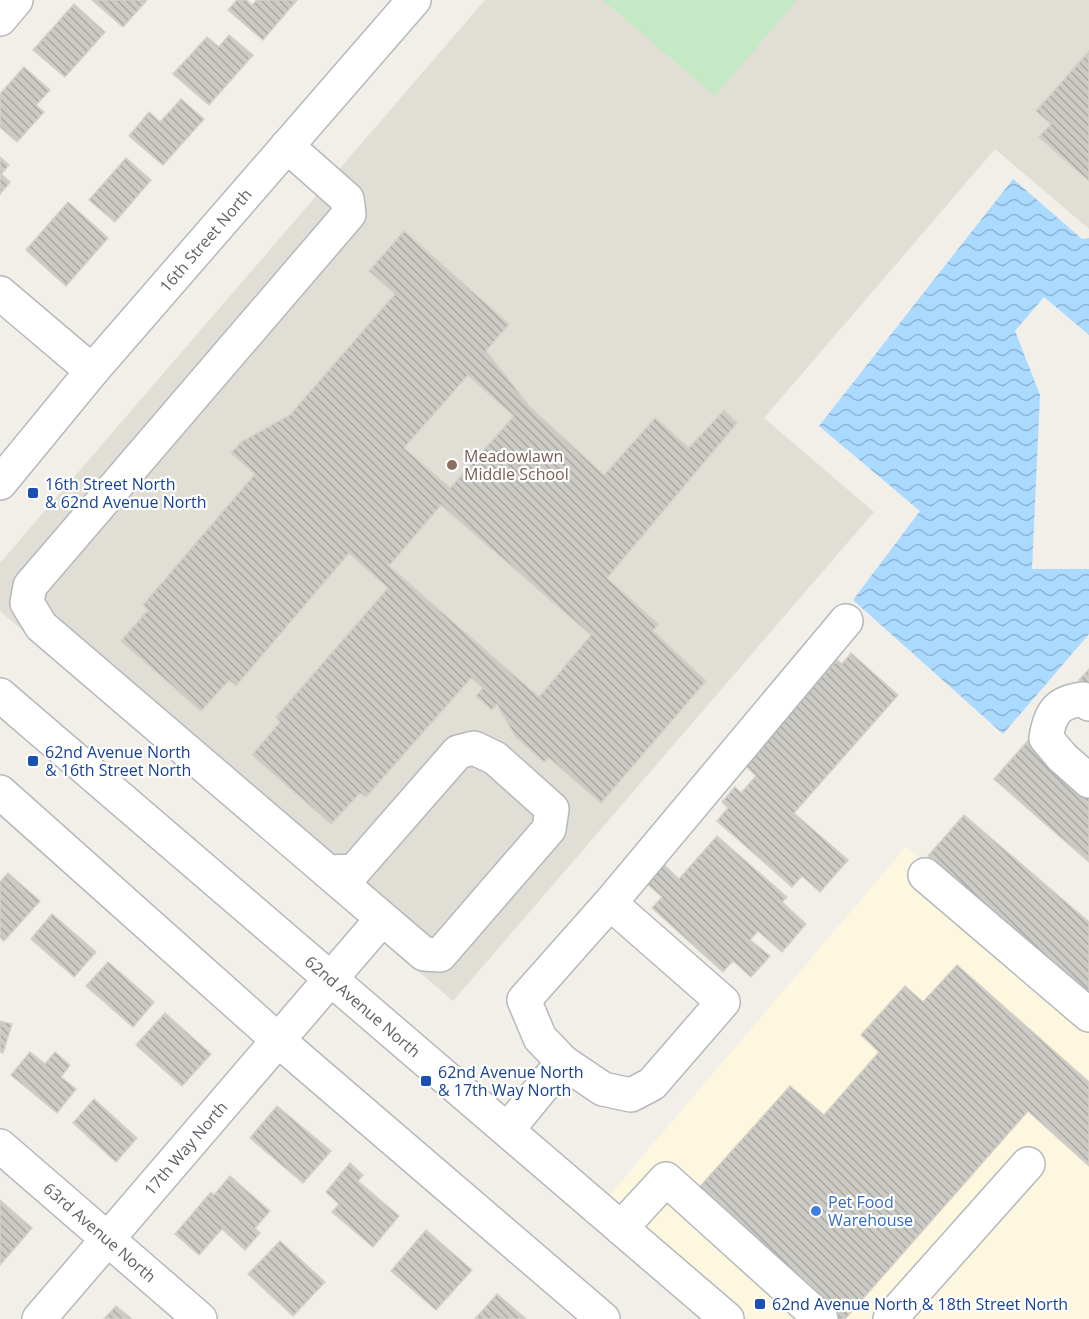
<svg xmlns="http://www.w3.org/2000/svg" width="1089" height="1319" font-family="'Open Sans',sans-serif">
	<defs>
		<pattern id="water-waves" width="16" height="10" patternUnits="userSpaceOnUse" patternTransform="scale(1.5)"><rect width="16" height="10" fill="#aadaff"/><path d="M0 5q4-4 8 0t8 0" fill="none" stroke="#8eb4d2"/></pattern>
		<pattern id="building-back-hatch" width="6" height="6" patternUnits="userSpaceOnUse" patternTransform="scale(1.5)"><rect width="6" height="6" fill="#cccac5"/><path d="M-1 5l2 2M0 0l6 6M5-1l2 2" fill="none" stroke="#a9a8a4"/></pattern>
	</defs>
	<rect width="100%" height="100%" fill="#f1efe8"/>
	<polygon fill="#fef7e0" points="906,847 1089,999 1089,1319 748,1319 607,1198"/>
	<polygon fill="#e1ded6" points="485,0 1089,0 1089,229 995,149 764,418 874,512 453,1001 0,611 0,563"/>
	<polygon fill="#c5e8c5" points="603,0 797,0 715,96"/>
	<polygon fill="url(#water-waves)" points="1013,179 1082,239 1089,238 1089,335 1044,297 1015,331 1040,395 1032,569 1089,569 1089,634 1003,734 853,600 920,511 819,426"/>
	<g fill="url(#building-back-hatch)" stroke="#d6d1c6" stroke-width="1.5" fill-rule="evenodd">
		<polygon points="92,0 147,0 123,27"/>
		<polygon points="237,0 246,0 252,5 257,0 297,0 263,40 228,10"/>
		<polygon points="74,4 105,32 65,77 33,50"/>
		<polygon points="229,35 253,55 209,105 173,74 207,37 219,47"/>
		<polygon points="1089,51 1089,181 1039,137 1051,124 1036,111"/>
		<polygon points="24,67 50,90 36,105 44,112 17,142 0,127 0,94"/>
		<polygon points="181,99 204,119 163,165 129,136 149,112 160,122"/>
		<polygon points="0,157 9,165 1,174 10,182 0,194"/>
		<polygon points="126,158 151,180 115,222 89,200"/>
		<polygon points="68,202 108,238 66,286 26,250"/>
		<path d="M404 231 509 324 486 351 530 407 604 475 655 418 689 448 724 410 737 423 607 578 658 624 653 631 706 681 601 803 549 758 544 762 515 736 497 704 492 710 476 696 483 688 471 678 366 797 360 793 331 824 252 755 280 722 276 717 388 588 349 553 236 686 229 680 201 711 121 641 148 610 143 605 255 474 231 453 241 442 290 415 395 294 369 271ZM468 375 514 416 450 488 404 448ZM441 505 591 635 539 697 389 566Z"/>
		<polygon points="851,653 898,695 794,813 848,860 820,892 802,876 792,887 717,821 728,808 722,802 735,787 741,793 756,776 744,764 837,660 842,664"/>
		<polygon points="1089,669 1089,689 1079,680"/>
		<polygon points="1032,736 1089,786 1089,862 994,779"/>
		<polygon points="964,815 1089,922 1089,995 928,856"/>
		<polygon points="717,836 787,897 782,902 806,924 782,952 758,931 750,940 770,956 751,977 733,961 723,972 652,908 662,897 643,880 660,861 679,879"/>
		<polygon points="8,873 40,901 4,941 0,937 0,882"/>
		<polygon points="52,914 96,952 74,977 31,939"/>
		<polygon points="108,962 154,1002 133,1027 86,986"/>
		<polygon points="957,965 1089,1082 1089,1166 1028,1111 845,1319 838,1319 696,1191 790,1086 824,1115 879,1052 861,1035 905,986 923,1002"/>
		<polygon points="165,1013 211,1054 182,1086 136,1045"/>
		<polygon points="0,1021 12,1024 3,1053 0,1052"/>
		<polygon points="30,1052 45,1064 55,1052 70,1065 61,1077 76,1089 57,1113 11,1075"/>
		<polygon points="94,1099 137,1138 116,1162 73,1123"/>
		<polygon points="277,1106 331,1151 303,1183 250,1138"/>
		<polygon points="350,1163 363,1175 358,1181 399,1216 373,1247 332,1212 339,1204 326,1192"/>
		<polygon points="230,1176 270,1211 255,1228 260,1233 245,1250 222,1229 199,1255 175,1234 211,1192 214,1195"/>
		<polygon points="0,1200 32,1228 0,1265"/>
		<polygon points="426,1230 472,1270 436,1310 391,1271"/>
		<polygon points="280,1241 325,1282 293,1316 248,1274"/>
		<polygon points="497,1294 526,1319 475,1319"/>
		<polygon points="116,1306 132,1319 104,1319"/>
	</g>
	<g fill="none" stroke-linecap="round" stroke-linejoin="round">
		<g stroke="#b5b8bc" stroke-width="36">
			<g id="minor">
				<polyline points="0,19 16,0"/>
				<polyline points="287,146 347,199 349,214 30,586 27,603 41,626 424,954 440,955 549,829 552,809 495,758 474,748 458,752 354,871 328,872"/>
				<polyline points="0,293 92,371"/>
				<path id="s1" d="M0 483 92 371 414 0"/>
				<path id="s2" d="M0 695 727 1319"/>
				<path d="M1089 704 1083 699C1057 702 1050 713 1046 738L1062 757 1089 781"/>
				<polyline points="0,792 279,1041 603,1319"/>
				<polyline points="925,875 1089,1015"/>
				<polyline points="610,903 723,1002 652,1084 631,1095 603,1089 563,1062 540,1038 524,1000 610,903 846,621"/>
				<polyline points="508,1129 563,1062"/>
				<path id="s3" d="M0 1146 200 1319"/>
				<polyline points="621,1228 666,1179 821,1319"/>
				<path id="s4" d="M39 1319 382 919"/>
				<polyline points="890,1319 1028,1164"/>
			</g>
		</g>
		<use href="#minor" stroke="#fff" stroke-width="33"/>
	</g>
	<circle fill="#8d6e63" stroke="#fff" stroke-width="2" cx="452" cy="465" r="6"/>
	<g fill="#1a4fb4" stroke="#fff" stroke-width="2">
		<rect x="27" y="487" width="12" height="12" rx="3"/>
		<rect x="27" y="755" width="12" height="12" rx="3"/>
		<rect x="420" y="1075" width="12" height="12" rx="3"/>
		<rect x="754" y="1298" width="12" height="12" rx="3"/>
	</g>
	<circle fill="#3f7fe0" stroke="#fff" stroke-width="2" cx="816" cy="1211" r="6"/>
	<g text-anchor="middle" stroke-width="4.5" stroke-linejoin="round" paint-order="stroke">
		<g font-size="16" fill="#5f6368" stroke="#fff">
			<text dy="6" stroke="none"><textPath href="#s1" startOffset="318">16th Street North</textPath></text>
			<text dy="6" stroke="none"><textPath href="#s2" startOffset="478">62nd Avenue North</textPath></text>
			<text dy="6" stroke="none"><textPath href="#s4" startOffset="225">17th Way North</textPath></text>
			<text dy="6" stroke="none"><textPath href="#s3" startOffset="132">63rd Avenue North</textPath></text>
		</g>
		<g font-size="16" fill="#785e54" stroke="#fff" text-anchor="start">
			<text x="464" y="462">Meadowlawn<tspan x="464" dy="18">Middle School</tspan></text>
		</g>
		<g font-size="16" fill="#164399" stroke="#fff" text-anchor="start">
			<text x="45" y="490">16th Street North<tspan x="45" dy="18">&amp; 62nd Avenue North</tspan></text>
			<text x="45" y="758">62nd Avenue North<tspan x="45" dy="18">&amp; 16th Street North</tspan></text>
			<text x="438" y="1078">62nd Avenue North<tspan x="438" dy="18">&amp; 17th Way North</tspan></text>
			<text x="772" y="1310">62nd Avenue North &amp; 18th Street North</text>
		</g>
		<g font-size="16" fill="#366cbe" stroke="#fff" text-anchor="start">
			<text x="828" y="1208">Pet Food<tspan x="828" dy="18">Warehouse</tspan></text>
		</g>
	</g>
</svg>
